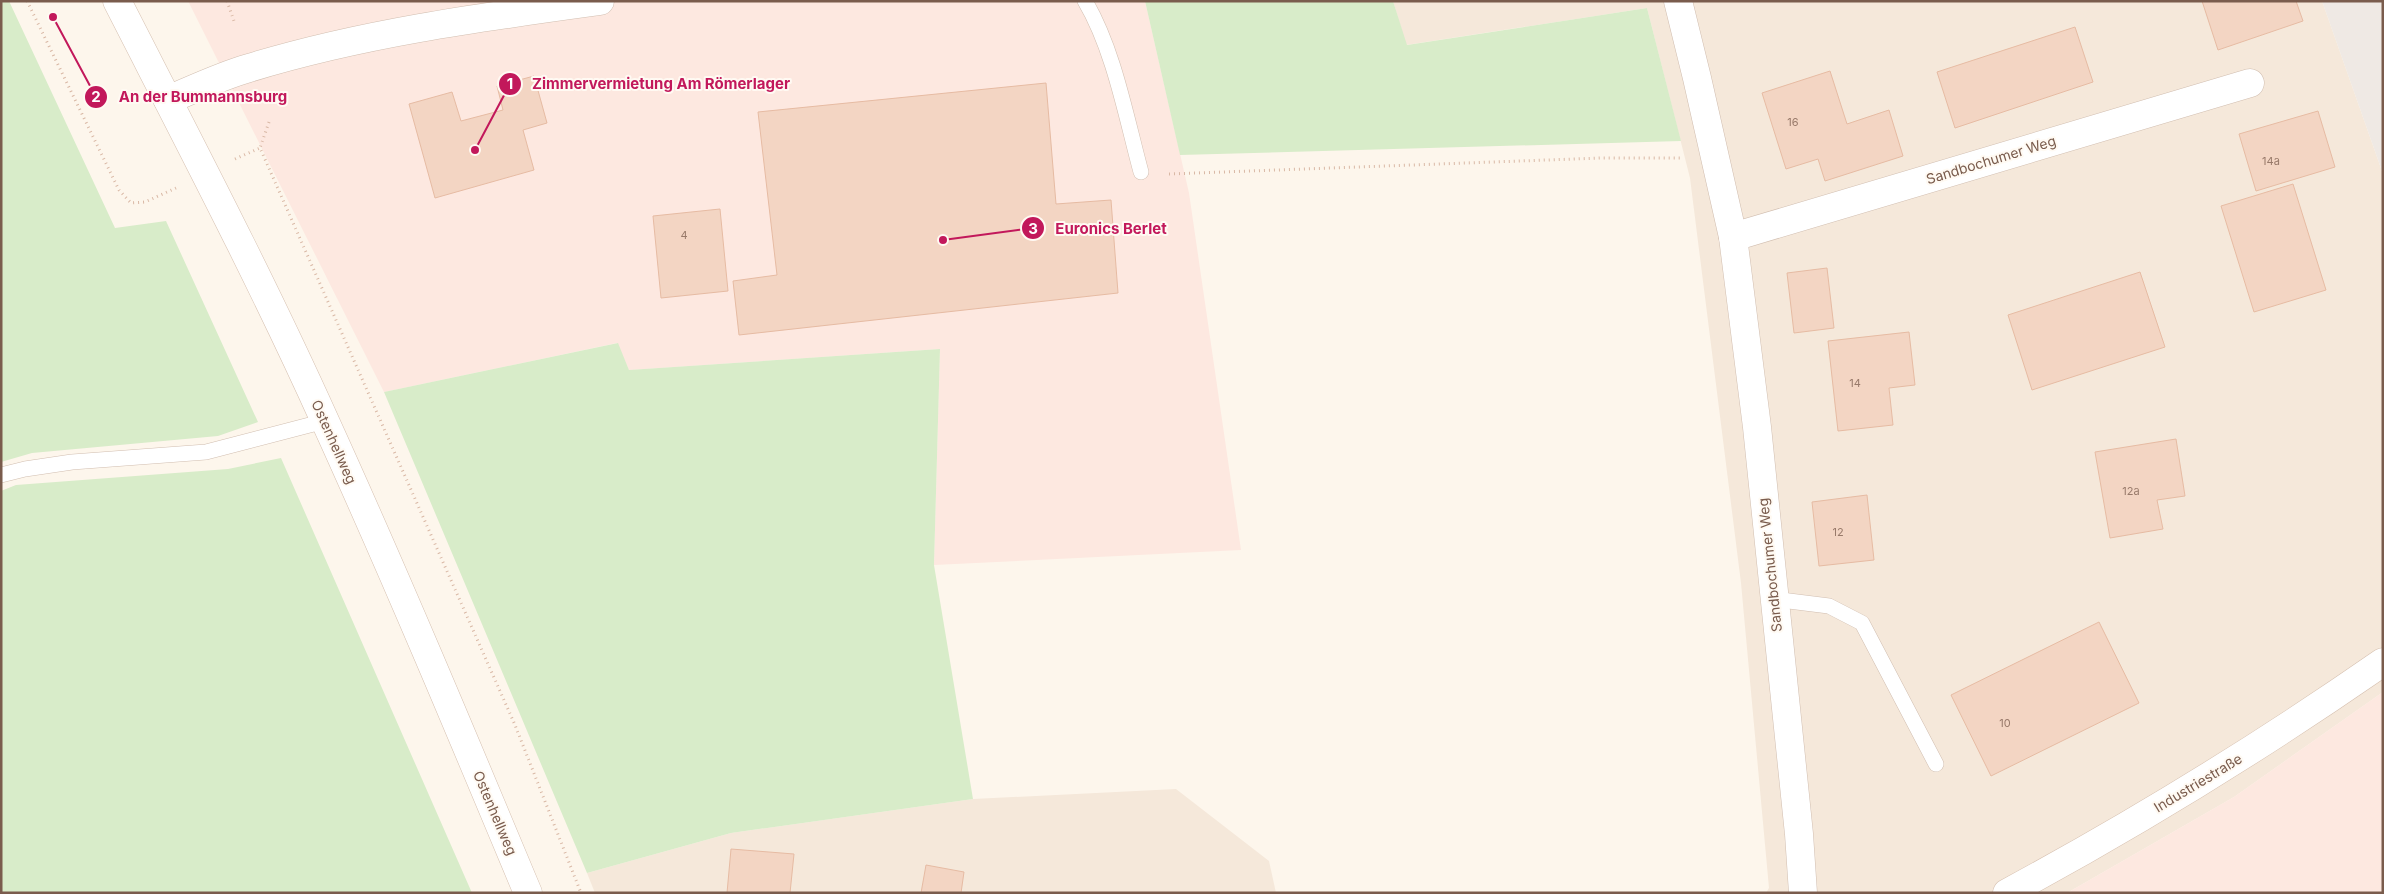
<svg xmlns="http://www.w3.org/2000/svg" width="2384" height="894" font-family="Inter,sans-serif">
	<rect width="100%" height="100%" fill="#fdf6ec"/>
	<g fill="#f5e8da">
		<polygon points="1393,1 2322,1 2383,174 2383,692 2234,797 2067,893 1766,893 1769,888 1741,583 1690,178 1647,8 1406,45"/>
		<polygon points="1176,789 1269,861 1276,893 595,893 587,873 731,833 973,799"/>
	</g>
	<g fill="#fde8e0">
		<polygon points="188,1 1145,1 1189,193 1241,550 934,565 940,349 629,370 617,343 384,392"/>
		<polygon points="2383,692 2383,893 2067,893 2234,797"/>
	</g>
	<polygon fill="#efe9e4" points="2322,1 2383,1 2383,174"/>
	<g fill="#d8ecc9">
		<polygon points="1,1 9,1 115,228 166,221 258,422 218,436 32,453 1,462"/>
		<polygon points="1145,1 1393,1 1407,45 1647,8 1681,141 1180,155"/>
		<polygon points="618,343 629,370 940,349 934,565 973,799 731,833 587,873 384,392"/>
		<polygon points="281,458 472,893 1,893 1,491 16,485 228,469"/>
	</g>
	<g fill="#f3d5c3" stroke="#e6bba3">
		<polygon points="2202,1 2296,1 2303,21 2218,50"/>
		<polygon points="2075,27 2093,82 1955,128 1937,72"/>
		<polygon points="1830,71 1847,124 1889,110 1903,156 1825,181 1818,159 1786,169 1762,93"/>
		<polygon points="534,76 547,123 523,130 534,170 435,198 409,104 452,92 461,121 503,110 497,86"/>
		<polygon points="1046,83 1056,204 1111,200 1118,293 739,335 733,281 777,275 758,112"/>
		<polygon points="2318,111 2335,167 2256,191 2239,134"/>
		<polygon points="2293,184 2326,290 2254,312 2221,206"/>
		<polygon points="720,209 728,291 661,298 653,216"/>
		<polygon points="1827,268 1834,328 1794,333 1787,273"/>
		<polygon points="2140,272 2165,347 2032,390 2008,315"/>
		<polygon points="1909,332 1915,385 1889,388 1893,425 1838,431 1828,341"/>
		<polygon points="2176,439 2185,496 2157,500 2163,529 2110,538 2095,452"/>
		<polygon points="1867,495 1874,560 1819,566 1812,502"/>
		<polygon points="2099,622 2139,703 1991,776 1951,695"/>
		<polygon points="731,849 794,854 790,893 727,893"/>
		<polygon points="926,865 964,872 961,893 921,893"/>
	</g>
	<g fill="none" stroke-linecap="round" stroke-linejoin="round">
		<g stroke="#d1beb0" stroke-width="16">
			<g id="lane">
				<path d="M1085 1C1114 50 1126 117 1141 172"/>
				<polyline points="1,475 25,469 72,462 206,452 325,421"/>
				<polyline points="1773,599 1829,606 1862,623 1936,764"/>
			</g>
		</g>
		<g stroke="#d1beb0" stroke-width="29">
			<g id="street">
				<polyline points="1678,1 1697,78 1733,237 1757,427 1799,834 1803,893"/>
				<path d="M168 100C194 89 221 76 249 68 363 33 483 17 600 1"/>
				<polyline points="1733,237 2250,83"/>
			</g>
		</g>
		<g stroke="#d6c0b0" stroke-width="29">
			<g id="secondary">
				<path d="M117 1C188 140 261 279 325 421 396 577 462 735 528 893"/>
				<path d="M2007 893C2137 823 2262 746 2383 662"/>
			</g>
		</g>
		<g stroke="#d9b8a5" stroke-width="3" stroke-dasharray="1 4" stroke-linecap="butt">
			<polyline points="27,1 119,190 131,203 145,202 176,188"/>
			<polyline points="227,1 234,21"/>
			<polyline points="269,122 260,148 515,725 581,893"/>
			<polyline points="235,159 260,148"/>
			<polyline points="1169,174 1601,158 1680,158"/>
		</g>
		<use href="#lane" stroke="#fff" stroke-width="15"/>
		<use href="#street" stroke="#fff" stroke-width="28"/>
		<use href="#secondary" stroke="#fff" stroke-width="28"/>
	</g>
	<g text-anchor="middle" stroke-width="4" stroke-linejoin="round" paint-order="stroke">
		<g font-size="11" fill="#987a6a">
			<text x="1793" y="126">16</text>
			<text x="2271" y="165">14a</text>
			<text x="684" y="239">4</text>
			<text x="1855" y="387">14</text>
			<text x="2131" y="495">12a</text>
			<text x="1838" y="536">12</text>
			<text x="2005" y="727">10</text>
		</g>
		<g font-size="14" fill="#7a5c4d" stroke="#fffaf3">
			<text transform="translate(1991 160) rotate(-17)" y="5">Sandbochumer Weg</text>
			<text transform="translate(334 442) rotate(66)" y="5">Ostenhellweg</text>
			<text transform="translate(1770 565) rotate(-96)" y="5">Sandbochumer Weg</text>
			<text transform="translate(2198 783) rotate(-31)" y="5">Industriestraße</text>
			<text transform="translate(495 813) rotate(67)" y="5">Ostenhellweg</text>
		</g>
	</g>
	<path fill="none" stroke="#c2185b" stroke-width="2" d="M475 150L510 84M53 17L96 97M943 240L1033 228"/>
	<g fill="#c2185b" stroke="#fffaf3" stroke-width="2">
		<circle cx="475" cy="150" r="5"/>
		<circle cx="53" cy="17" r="5"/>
		<circle cx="943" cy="240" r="5"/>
		<circle cx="510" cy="84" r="12"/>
		<circle cx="96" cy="97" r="12"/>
		<circle cx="1033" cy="228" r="12"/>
	</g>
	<g font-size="15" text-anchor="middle" font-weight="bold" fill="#fff">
		<text x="510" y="89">1</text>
		<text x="96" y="102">2</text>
		<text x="1033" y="234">3</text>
	</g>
	<g font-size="15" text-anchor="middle" font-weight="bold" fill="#c2185b" stroke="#fffaf3" stroke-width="4" stroke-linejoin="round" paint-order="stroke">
		<text x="661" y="89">Zimmervermietung Am Römerlager</text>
		<text x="203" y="102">An der Bummannsburg</text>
		<text x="1111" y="234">Euronics Berlet</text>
	</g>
	<rect width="2384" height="894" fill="none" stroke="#7a5c4d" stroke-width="5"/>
</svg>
